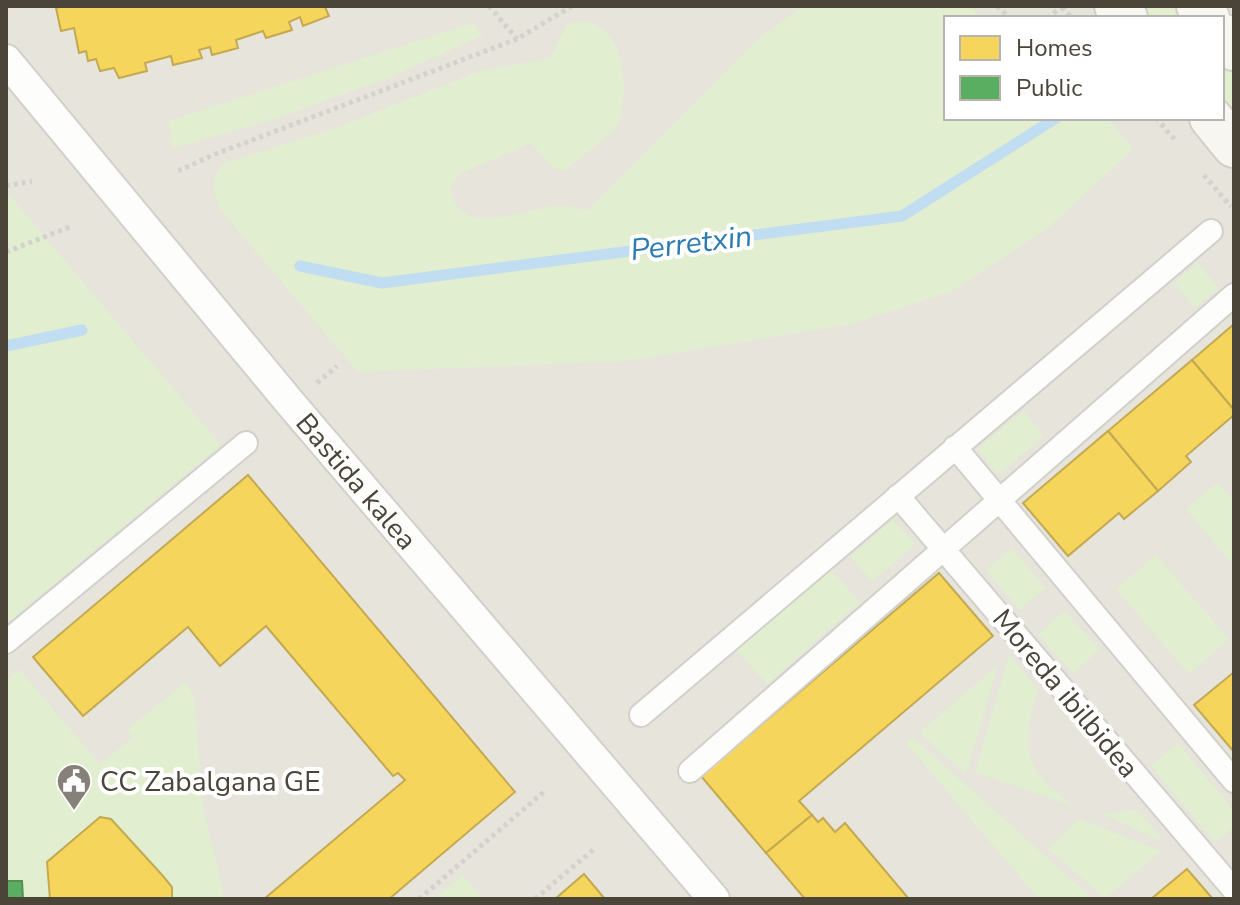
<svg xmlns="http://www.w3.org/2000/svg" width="1240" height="905" font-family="'Nunito Sans',sans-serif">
	<rect width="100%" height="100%" fill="#f4f2ee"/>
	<path fill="#e7e4dc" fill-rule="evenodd" d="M6 6H1234V899H6ZM946 18H1222V118H946Z"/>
	<g fill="#e1eecf">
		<path d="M803 6H972L978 18H946V118H1107L1133 149 1048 228 952 291 852 324 626 361 358 372 220 209C212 190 211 180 224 163L333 129 480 71 551 58 567 24C615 8 630 72 622 108 620 114 620 122 617 126 607 139 578 159 564 171L553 168 531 143 459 174 450 188C460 241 520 209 557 206 567 205 578 209 588 210L758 39Z"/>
		<polygon points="1142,6 1176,6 1186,18 1152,18"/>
		<polygon points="473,23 483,35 393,76 275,119 173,148 168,121"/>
		<polygon points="1222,61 1234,75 1234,115 1222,101"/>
		<polygon points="6,191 221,445 6,624"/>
		<polygon points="1198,263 1219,289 1195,308 1174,282"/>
		<polygon points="1023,411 1044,436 998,474 977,449"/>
		<polygon points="1218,482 1234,501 1234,566 1186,509"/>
		<polygon points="893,519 915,544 873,582 850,557"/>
		<polygon points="1012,548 1045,588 1020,610 986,570"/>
		<polygon points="1156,555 1229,639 1189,674 1116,589"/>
		<polygon points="827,565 860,602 767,684 733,646"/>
		<polygon points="1065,611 1099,650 1073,674 1038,634"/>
		<path d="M1009 655 1038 690C1020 746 1023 771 1074 806L975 772Z"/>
		<polygon points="998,665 966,774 919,733"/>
		<polygon points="19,669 100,764 133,737 128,729 186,682 194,698 204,811 225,899 6,899 6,680"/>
		<polygon points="912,737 1093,899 1039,899 906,743"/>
		<polygon points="1178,743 1234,811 1234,827 1215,843 1151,766"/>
		<polygon points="1138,810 1165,843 1103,814"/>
		<polygon points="1079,819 1161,851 1105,898 1048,849"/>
		<polygon points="463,875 483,899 434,899"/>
	</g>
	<g fill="#f6d55c" stroke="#c3aa52" stroke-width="2">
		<polygon points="63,6 327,6 325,7 329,16 303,26 300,17 289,22 292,30 266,38 263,31 236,40 238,48 212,55 210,47 199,50 202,58 173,65 171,56 145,63 147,71 119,78 114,68 100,71 96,59 88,61 86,51 79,53 74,28 61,31 56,8"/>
		<polygon points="1234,324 1234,410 1192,360"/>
		<polygon points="1192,360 1234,410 1234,415 1186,456 1191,462 1158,491 1108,431"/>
		<polygon points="1108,431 1158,491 1124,519 1119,513 1068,556 1023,503"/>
		<polygon points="248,475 515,792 389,899 264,899 405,780 398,773 393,776 266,626 220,666 188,627 83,716 33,657"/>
		<polygon points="939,573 993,636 799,801 812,815 766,853 701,776"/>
		<polygon points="1234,672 1234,752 1194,705"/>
		<polygon points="812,815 818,822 823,818 835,832 845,823 909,899 805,899 766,853"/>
		<polygon points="100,817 111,819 163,876 172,887 172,899 50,899 47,862"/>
		<polygon points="1187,869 1213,899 1151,899"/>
		<polygon points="584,874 605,899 555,899"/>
	</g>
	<polygon fill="#5aae61" stroke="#568e55" stroke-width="2" points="6,881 22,881 23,899 6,899"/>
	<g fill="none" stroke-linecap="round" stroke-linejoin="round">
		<g stroke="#c0ddf1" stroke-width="11">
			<polyline points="300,266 382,283 902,216 1056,118"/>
			<polyline points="6,346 82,330"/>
		</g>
		<g stroke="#d2d0cb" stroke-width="26">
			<g id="pedestrian">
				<polyline points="955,447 1234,781"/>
				<polyline points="898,496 1234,890"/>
				<polyline points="6,642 246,443"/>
				<polyline points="641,715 1211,231"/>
				<polyline points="690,771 1234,295"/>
			</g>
		</g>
		<g stroke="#d2d0cb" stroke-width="34">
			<g id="minor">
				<path id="s1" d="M6 60 291 404 714 899"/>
			</g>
		</g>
		<g stroke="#d3cfc5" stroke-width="46">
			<g id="secondary">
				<polyline points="1116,6 1126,18"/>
				<polyline points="1198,6 1208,18"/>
				<polyline points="1222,35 1234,49"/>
				<polyline points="1211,118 1234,146"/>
			</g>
		</g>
		<g stroke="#d3d2cc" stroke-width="5" stroke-dasharray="4 4" stroke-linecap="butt">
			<polyline points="489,6 517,39"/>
			<polyline points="997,6 1010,18"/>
			<polyline points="1062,7 1072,18"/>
			<polyline points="1047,18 1063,6"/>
			<polyline points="1156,118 1177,142"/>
			<polyline points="178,171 213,155 517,39 572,6"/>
			<polyline points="1204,175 1231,207"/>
			<polyline points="6,186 32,181"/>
			<polyline points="6,252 72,226"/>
			<polyline points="317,383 337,366"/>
			<polyline points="419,899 545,791"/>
			<polyline points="535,899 594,849"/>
		</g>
		<use href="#pedestrian" stroke="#fdfdfc" stroke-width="22"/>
		<use href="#minor" stroke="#fdfdfc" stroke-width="30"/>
		<use href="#secondary" stroke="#f7f6f1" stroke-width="42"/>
	</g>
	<defs>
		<g id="civic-pin" transform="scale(1.8)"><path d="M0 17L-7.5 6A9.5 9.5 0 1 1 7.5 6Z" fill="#868178" stroke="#fff"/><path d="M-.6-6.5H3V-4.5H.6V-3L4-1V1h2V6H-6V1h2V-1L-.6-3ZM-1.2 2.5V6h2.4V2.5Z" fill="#fff"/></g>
	</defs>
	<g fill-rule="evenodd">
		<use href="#civic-pin" x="74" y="781"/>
	</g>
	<g text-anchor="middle" stroke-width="8" stroke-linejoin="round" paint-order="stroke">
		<g font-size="28" fill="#4b4439" stroke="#fff">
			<text dy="10" stroke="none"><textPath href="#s1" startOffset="548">Bastida kalea</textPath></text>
			<text transform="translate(1066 693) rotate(50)" y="10">Moreda ibilbidea</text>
		</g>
		<g font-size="28" fill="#4b4439" stroke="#fff" text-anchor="start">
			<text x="100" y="791">CC Zabalgana GE</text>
		</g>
		<g font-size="30" font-style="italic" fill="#2e7ab2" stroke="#fff">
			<text transform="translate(691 243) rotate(-7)" y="10">Perretxin</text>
		</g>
	</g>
	<rect width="1240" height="905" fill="none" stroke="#4b4439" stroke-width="16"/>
	<rect x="944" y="16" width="280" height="104" fill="#ffffff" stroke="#b7b4b0" stroke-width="2"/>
	<rect x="960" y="36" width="40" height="24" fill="#f6d55c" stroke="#b7b4b0" stroke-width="2"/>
	<text x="1016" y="56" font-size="24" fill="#4b4439">Homes</text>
	<rect x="960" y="76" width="40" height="24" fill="#5aae61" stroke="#b7b4b0" stroke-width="2"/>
	<text x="1016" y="96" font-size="24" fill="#4b4439">Public</text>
</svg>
